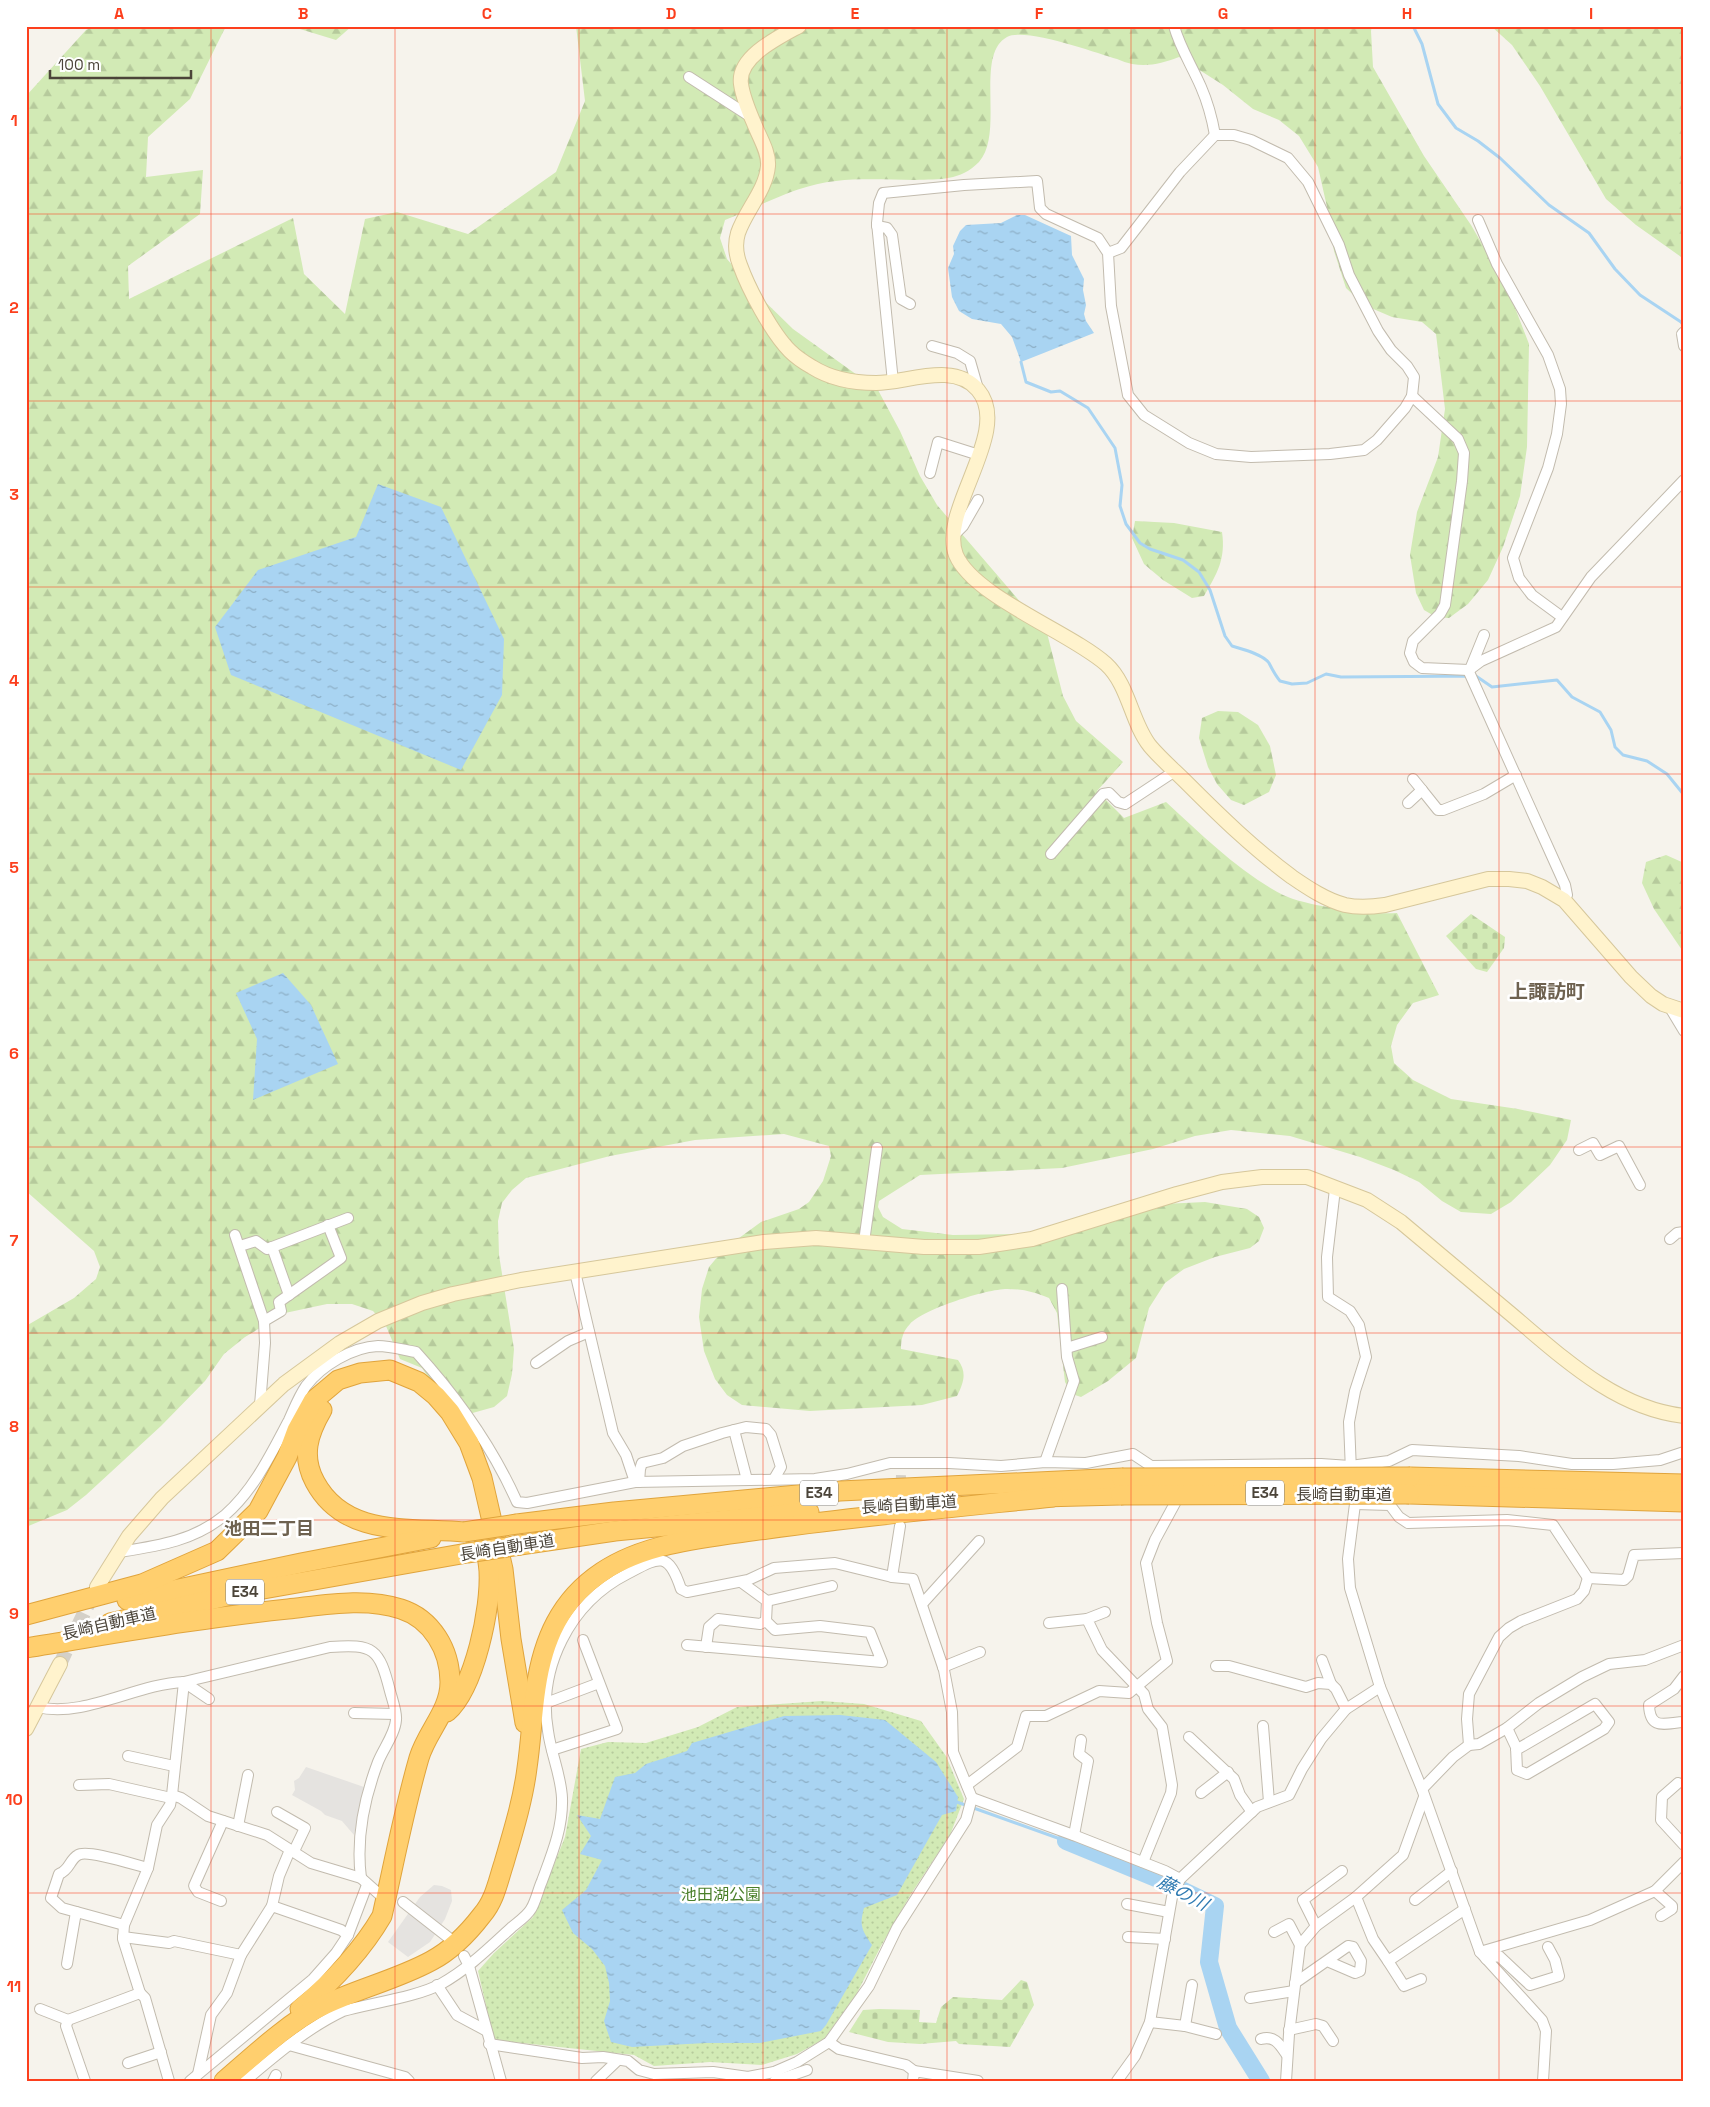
<svg xmlns="http://www.w3.org/2000/svg" width="1710" height="2107" font-family="'Space Grotesk','Noto Sans JP',sans-serif">
	<defs>
		<pattern id="forest-firs" width="22" height="20" patternUnits="userSpaceOnUse" patternTransform="scale(1.25)"><rect width="22" height="20" fill="#d2eab5"/><path d="M5 1l3.5 6h-7zM16 11l3.5 6h-7z" fill="#b6ca9c"/></pattern>
		<pattern id="cemetery-stones" width="16" height="16" patternUnits="userSpaceOnUse" patternTransform="scale(1.25)"><rect width="16" height="16" fill="#d2eab5"/><path d="M2 7V4a2 2 0 0 1 4 0v3zM10 15v-3a2 2 0 0 1 4 0v3z" fill="#b6ca9c"/></pattern>
		<pattern id="park-dots" width="8" height="8" patternUnits="userSpaceOnUse" patternTransform="scale(1.25)"><rect width="8" height="8" fill="#d2eab5"/><path d="M2 2h.1M6 6h.1" fill="none" stroke="#b6ca9c" stroke-width="1.8" stroke-linecap="round"/></pattern>
		<pattern id="water-ripples" width="26" height="14" patternUnits="userSpaceOnUse" patternTransform="scale(1.25)"><rect width="26" height="14" fill="#a9d4f2"/><path d="M2 4q2-2 4 0t4 0M15 11q2-2 4 0t4 0" fill="none" stroke="#8caec5"/></pattern>
	</defs>
	<rect width="100%" height="100%" fill="#f6f3ec"/>
	<g fill="url(#forest-firs)">
		<path d="M95 26H226L190 99 148 137 146 177 203 170 200 214 128 266 129 299 293 218 304 274 345 314 365 219 397 212 468 234 556 172 585 101 576 26H1372L1371 31 1373 67 1424 156 1471 225 1507 287 1529 344 1527 447 1520 496 1503 547 1488 580 1468 604 1449 618 1436 617 1424 610 1416 593 1410 555 1417 512 1438 457 1445 409 1436 334 1422 322 1392 317 1364 305 1346 288 1334 251 1327 207 1318 167 1299 136 1279 120 1253 109 1223 85 1179 57C1163 63 1149 67 1132 64 1127 63 1122 61 1117 59 1096 53 1025 27 1007 37 974 55 1005 133 979 162 960 181 940 179 915 180 889 180 862 178 836 181 796 185 761 206 725 220L720 238 727 259 755 292 793 329 878 390 900 431 920 476 937 505 1047 633 1063 696 1076 721 1123 762 1097 791 1124 818 1166 802C1202 835 1239 872 1283 895 1306 906 1371 915 1397 913L1439 995 1413 1003 1397 1025 1391 1046 1394 1063 1413 1080 1451 1099 1518 1109 1571 1120 1567 1140 1550 1165 1511 1202 1491 1214 1461 1212 1442 1201 1419 1182 1394 1170 1360 1157 1290 1136 1231 1130 1195 1136 1153 1149 1062 1168 920 1175 879 1201 878 1207 883 1217 902 1229 953 1235 1025 1234 1163 1204 1205 1202 1247 1209 1259 1217 1264 1228 1259 1241 1250 1248 1215 1257 1184 1269 1165 1283 1149 1308 1136 1358 1108 1381 1081 1397 1072 1394 1065 1382 1057 1313 1049 1298C1034 1292 1023 1289 1007 1289 987 1289 923 1309 910 1324 903 1331 901 1339 901 1349L958 1360C967 1372 964 1382 957 1396L922 1405 810 1411 742 1405 727 1395 715 1379 704 1351 699 1317 702 1289 709 1267 724 1249 761 1222 799 1209 809 1202 823 1181 831 1156 829 1146 784 1134 695 1140 610 1156 526 1178 512 1190 502 1203 498 1221 499 1255 514 1349 512 1374 507 1396 494 1407 469 1414 438 1392 422 1368 400 1359 386 1326 373 1311 352 1304H327L285 1313 245 1337 224 1354 205 1381 161 1426 86 1495 67 1510 26 1527V1326L74 1298 96 1279 100 1267 94 1251 26 1191V96L86 30Z"/>
		<polygon points="290,26 352,26 336,40"/>
		<polygon points="1491,26 1684,26 1684,259 1636,225 1606,199 1540,86 1512,45"/>
		<path d="M1135 521 1174 523 1222 532C1226 559 1217 574 1204 596L1192 598 1163 580 1144 564 1132 538Z"/>
		<polygon points="1218,711 1238,712 1258,725 1270,746 1276,775 1269,792 1244,805 1231,800 1217,784 1208,767 1199,738 1202,718"/>
		<polygon points="1666,855 1684,863 1684,953 1654,909 1642,883 1646,862"/>
	</g>
	<g fill="url(#cemetery-stones)">
		<polygon points="1471,914 1505,937 1504,948 1487,972 1476,969 1446,936"/>
		<polygon points="1021,1980 1027,1982 1034,2005 1010,2047 959,2044 956,2041 920,2044 888,2042 849,2032 863,2010 879,2009 920,2010 919,2022 936,2023 941,2007 953,1997 1002,2000"/>
	</g>
	<polygon fill="url(#park-dots)" points="822,1701 864,1704 921,1721 946,1756 964,1799 950,1835 911,1894 881,1946 856,1995 824,2039 797,2054 762,2065 710,2062 654,2066 634,2055 494,2040 478,1971 494,1953 533,1917 565,1837 581,1749 608,1742 646,1743 698,1727 737,1707"/>
	<g fill="#e5e3e0">
		<polygon points="306,1767 364,1787 354,1835 342,1821 325,1815 321,1811 292,1795 295,1790 294,1781 299,1778"/>
		<polygon points="434,1885 442,1886 451,1890 452,1901 445,1919 430,1942 408,1957 388,1942 420,1897"/>
	</g>
	<g fill="url(#water-ripples)">
		<polygon points="1017,215 1025,215 1071,236 1072,255 1084,279 1083,290 1086,305 1084,314 1086,321 1094,333 1021,362 1012,337 1001,324 972,319 959,311 952,297 948,268 954,254 953,246 960,231 966,225 1001,223"/>
		<polygon points="378,484 441,507 504,639 502,695 461,770 231,675 215,627 258,570 356,537"/>
		<polygon points="283,973 311,1005 338,1064 253,1100 257,1039 236,993"/>
		<path d="M840 1715 885 1720 936 1762 958 1797 956 1811 942 1815 897 1895 864 1908C859 1926 862 1930 872 1945L826 2025 821 2031 760 2043H706L632 2047 611 2042 604 2021 610 2001 609 1983 605 1966 592 1949 573 1933 562 1910 586 1890 602 1860 580 1854 591 1836 577 1815 600 1819 615 1777 635 1773 646 1764 687 1751 692 1743 784 1716Z"/>
	</g>
	<g fill="none" stroke-linecap="round" stroke-linejoin="round">
		<g stroke="#a9d4f2" stroke-width="3">
			<polyline points="1413,26 1422,44 1438,104 1456,128 1478,141 1500,158 1549,205 1589,233 1615,269 1640,295 1681,322 1684,326"/>
			<path d="M1021 362 1026 382 1051 392 1060 391 1088 408 1115 448 1122 485 1120 506 1126 524 1140 543 1150 549 1183 560 1199 572 1210 590 1225 636 1232 646C1242 649 1263 654 1269 663 1272 669 1275 675 1280 681L1292 684 1307 683 1326 674 1341 677 1476 676 1492 687 1557 680 1572 697 1600 712 1611 730 1615 747 1623 755 1647 761 1667 774 1684 795"/>
			<polyline points="954,1801 1066,1841"/>
		</g>
		<polyline stroke="#a9d4f2" stroke-width="18" points="1066,1841 1163,1881 1215,1906 1209,1962 1228,2028 1261,2081"/>
		<polyline stroke="#d4d0c8" stroke-width="10" stroke-dasharray="10 5" stroke-linecap="butt" points="900,1515 901,1474"/>
		<polyline stroke="#d4d0c8" stroke-width="14" stroke-dasharray="14 7" stroke-linecap="butt" points="60,1664 94,1592"/>
		<g stroke="#c2bbae" stroke-width="12">
			<g id="street">
				<path d="M1174 26C1180 48 1192 66 1201 87 1208 103 1212 118 1215 135"/>
				<polyline points="689,77 751,117"/>
				<polyline points="1478,220 1497,264 1548,355 1560,389 1561,404 1557,434 1548,468 1513,558 1519,578 1532,595 1562,617"/>
				<polyline points="877,226 887,228 892,235 901,299 910,304"/>
				<polyline points="1684,332 1682,334 1684,346"/>
				<polyline points="932,346 957,353 970,361 978,389"/>
				<polyline points="893,382 877,223 879,203 883,193 964,185 1037,181 1040,208 1046,214 1098,238 1108,253 1111,306 1128,395 1144,415 1189,443 1216,454 1251,457 1330,454 1364,450 1377,440 1405,408 1412,396 1414,377 1407,366 1391,350 1378,331 1349,275 1339,245 1308,182 1288,158 1251,140 1234,135 1215,135 1180,172 1121,248 1108,253"/>
				<polyline points="1412,396 1458,439 1464,453 1462,481 1445,605 1440,614 1413,641 1410,653 1414,662 1422,668 1469,670 1481,661 1556,627 1591,577 1684,480"/>
				<polyline points="930,473 938,442 979,455"/>
				<polyline points="953,536 963,526 978,500"/>
				<polyline points="1484,635 1469,672 1565,885 1567,895 1564,900"/>
				<polyline points="1413,779 1422,790"/>
				<polyline points="1408,803 1422,790 1438,810 1443,810 1484,794 1516,775"/>
				<polyline points="1051,854 1103,794 1109,793 1118,802 1125,804 1175,771"/>
				<polyline points="1669,1006 1684,1031"/>
				<polyline points="1579,1150 1593,1143 1600,1155 1619,1146 1640,1185"/>
				<polyline points="1335,1189 1327,1257 1328,1297 1350,1311 1359,1325 1366,1357 1355,1391 1349,1422 1351,1471"/>
				<polyline points="235,1235 264,1321 265,1343 260,1405"/>
				<polyline points="1670,1239 1677,1233 1684,1232"/>
				<polyline points="864,1242 877,1148"/>
				<polyline points="240,1246 256,1241 267,1249 348,1218"/>
				<polyline points="272,1247 289,1295"/>
				<polyline points="575,1272 613,1433 626,1455 635,1482"/>
				<polyline points="264,1321 281,1311 279,1302 341,1258 328,1225"/>
				<polyline points="1067,1348 1102,1337"/>
				<polyline points="536,1363 568,1341 589,1332"/>
				<polyline points="734,1430 747,1480"/>
				<polyline points="1045,1462 1074,1381 1067,1357 1062,1289"/>
				<polyline points="639,1482 640,1469 642,1463 663,1458 683,1446 722,1433 746,1427 766,1429 771,1435 781,1467 774,1479"/>
				<polyline points="1354,1490 1355,1504 1348,1559 1350,1588 1380,1687 1422,1789 1480,1952 1542,2020 1546,2031 1543,2081"/>
				<polyline points="1355,1504 1390,1505 1399,1517 1408,1523 1507,1520 1553,1525 1588,1578"/>
				<path d="M119 1552C158 1546 194 1541 225 1515 254 1490 272 1452 289 1420 294 1409 299 1396 306 1386 321 1366 352 1347 378 1346 390 1346 404 1350 416 1352 457 1397 492 1446 517 1502L527 1503 635 1482 815 1479 847 1474 890 1463H949L1001 1466 1045 1462 1086 1463 1133 1454 1151 1466 1321 1464 1350 1466 1389 1461 1412 1450 1519 1456 1572 1464H1613L1660 1460 1684 1452"/>
				<polyline points="892,1577 900,1526"/>
				<polyline points="1588,1578 1624,1580 1628,1576 1634,1555 1684,1553"/>
				<polyline points="767,1601 832,1586"/>
				<polyline points="922,1604 979,1541"/>
				<polyline points="1105,1612 1087,1619 1102,1650 1144,1694 1148,1709 1162,1727 1172,1785 1171,1793 1143,1862"/>
				<polyline points="1049,1623 1087,1619"/>
				<polyline points="687,1645 882,1662 870,1632 820,1626 775,1630 766,1621 767,1601 741,1582"/>
				<polyline points="706,1647 709,1627 718,1619 760,1624 766,1621"/>
				<polyline points="1322,1660 1331,1684"/>
				<polyline points="1216,1666 1229,1666 1306,1687 1318,1683 1331,1684 1336,1689 1346,1709"/>
				<polyline points="943,1667 980,1652"/>
				<path d="M1684 1676 1674 1689 1649 1705C1650 1731 1665 1723 1684 1722"/>
				<polyline points="184,1682 209,1699"/>
				<polyline points="546,1703 599,1683"/>
				<path d="M37 1707C86 1718 135 1684 184 1682L330 1647C374 1644 379 1648 390 1691 392 1699 397 1712 396 1720 395 1734 383 1749 378 1762 364 1799 356 1839 361 1878"/>
				<polyline points="354,1713 395,1714"/>
				<polyline points="1263,1726 1269,1802"/>
				<polyline points="1507,1728 1516,1747 1517,1770 1527,1774 1604,1729 1609,1722 1595,1704 1516,1750"/>
				<polyline points="1189,1737 1234,1779 1240,1795 1252,1812"/>
				<polyline points="1469,1745 1467,1719 1469,1694 1499,1637 1509,1628 1521,1621 1577,1599 1584,1591 1588,1578"/>
				<polyline points="552,1750 617,1729 583,1640"/>
				<polyline points="128,1756 174,1766"/>
				<polyline points="1678,1783 1662,1797 1661,1820 1684,1845"/>
				<polyline points="79,1785 109,1784 171,1798"/>
				<polyline points="967,1785 1017,1747 1026,1716 1046,1716 1099,1691 1129,1693 1167,1661 1157,1623 1146,1563 1155,1540 1180,1494"/>
				<polyline points="1422,1789 1453,1757 1469,1745 1479,1744 1507,1728 1539,1703 1582,1677 1609,1664 1645,1660 1684,1645"/>
				<polyline points="1201,1793 1228,1772"/>
				<polyline points="172,1795 181,1798 208,1816 267,1835 311,1863 361,1878 379,1894"/>
				<polyline points="972,1798 1076,1836 1165,1871 1180,1879"/>
				<polyline points="277,1812 305,1828 294,1851"/>
				<polyline points="238,1826 248,1775"/>
				<polyline points="1074,1835 1088,1761 1079,1754 1081,1740"/>
				<polyline points="1655,1891 1672,1906 1672,1909 1661,1916"/>
				<polyline points="1356,1897 1373,1939 1388,1961 1465,1909"/>
				<polyline points="1415,1900 1452,1871"/>
				<polyline points="221,1901 198,1892 194,1886 223,1821"/>
				<polyline points="403,1902 449,1938"/>
				<polyline points="1127,1904 1169,1912"/>
				<polyline points="272,1906 279,1876 290,1850"/>
				<path d="M124 1925 62 1908 51 1898 59 1874C70 1870 69 1860 78 1855 87 1849 135 1865 148 1868"/>
				<polyline points="1316,1926 1303,1900 1342,1871"/>
				<polyline points="1274,1932 1289,1924 1300,1945"/>
				<polyline points="123,1937 169,1943 174,1941 241,1955 272,1906 341,1930 348,1935"/>
				<polyline points="1128,1937 1165,1939"/>
				<polyline points="1480,1952 1590,1920 1655,1891 1684,1862"/>
				<polyline points="464,1956 469,1966 501,2081"/>
				<polyline points="1486,1959 1499,1956 1530,1985 1559,1976 1555,1960 1548,1947"/>
				<polyline points="1388,1961 1404,1986 1421,1979"/>
				<polyline points="67,1964 76,1912"/>
				<polyline points="1295,1983 1348,1946 1353,1947 1361,1961 1360,1971 1355,1973 1327,1961"/>
				<polyline points="437,1985 457,2015 485,2030"/>
				<polyline points="140,1993 145,1998 169,2081"/>
				<polyline points="1250,1998 1294,1991"/>
				<polyline points="40,2009 68,2020"/>
				<polyline points="1150,2022 1185,2026 1216,2034"/>
				<polyline points="1185,2026 1192,1985"/>
				<polyline points="1289,2030 1316,2024 1323,2026 1333,2041"/>
				<path d="M1261 2039C1275 2035 1280 2045 1287 2055"/>
				<polyline points="829,2042 839,2049 906,2065 914,2071"/>
				<polyline points="289,2045 405,2077 409,2081"/>
				<polyline points="128,2063 161,2052"/>
				<polyline points="198,2074 211,2015 227,1993 241,1955"/>
				<polyline points="85,2081 66,2026 68,2020 140,1993 123,1939 124,1925 148,1868 157,1825 170,1805 172,1795 184,1682"/>
				<polyline points="190,2081 313,1979 336,1953 348,1935 367,1885"/>
				<path d="M245 2081C276 2055 307 2028 343 2011 371 2003 417 1997 441 1984 468 1969 489 1948 512 1927 518 1922 527 1916 531 1909 536 1901 538 1890 542 1881 552 1854 563 1828 562 1798 561 1775 551 1754 548 1731 537 1668 570 1603 627 1574 659 1557 668 1550 681 1589L687 1592 748 1580 774 1568 835 1563 892 1577 913 1579 944 1670 952 1712 953 1752 972 1798 966 1820 897 1928 869 1986 829 2042 797 2062 774 2072 748 2077 713 2072 654 2074 639 2070 628 2061 603 2057 582 2058 489 2044"/>
				<polyline points="273,2081 276,2075"/>
				<polyline points="596,2081 618,2060"/>
				<polyline points="775,2081 807,2070"/>
				<polyline points="913,2081 914,2071 978,2081"/>
				<polyline points="1117,2081 1135,2056 1150,2022 1172,1897 1180,1879 1257,1807 1289,1795 1302,1769 1321,1739 1346,1709 1380,1687"/>
				<polyline points="1286,2081 1289,2034 1300,1945 1316,1926 1356,1897 1403,1855 1424,1797"/>
			</g>
		</g>
		<g stroke="#d6c79b" stroke-width="16">
			<g id="secondary">
				<path d="M799 26C779 37 737 57 741 84 743 99 750 114 756 128 761 140 769 153 768 166 766 190 746 210 738 233 735 243 736 255 740 265 749 290 772 333 790 351 796 357 805 363 812 367 831 379 853 383 876 383 906 383 954 361 978 390 1013 431 938 511 956 555 974 597 1070 632 1106 664 1129 685 1131 722 1150 746 1161 759 1175 771 1188 784 1221 817 1254 849 1292 877 1308 888 1326 900 1345 905 1358 908 1372 907 1385 905L1488 879H1509L1527 881 1542 887 1564 900 1631 977 1651 996 1663 1004 1684 1011"/>
				<path d="M97 1587 129 1536 162 1498 284 1384 340 1343 378 1321 422 1303 453 1294 521 1280 764 1242 816 1238 924 1247H979L1032 1239 1177 1194 1222 1182 1262 1177H1307L1367 1200 1401 1222C1436 1251 1471 1281 1506 1310 1559 1354 1613 1408 1684 1416"/>
				<polyline points="26,1729 60,1664"/>
			</g>
		</g>
		<g stroke="#e0a43c" stroke-width="21">
			<g id="highway">
				<path d="M322 1410C308 1434 301 1456 315 1482 345 1538 411 1527 464 1532"/>
				<polyline points="1410,1477 1684,1484"/>
				<polyline points="1409,1494 1684,1502"/>
				<polyline points="1041,1497 1121,1495"/>
				<polyline points="517,1524 614,1512 840,1491 1122,1478"/>
				<polyline points="520,1545 615,1531 809,1512"/>
				<polyline points="127,1600 301,1563 431,1538"/>
				<polyline points="26,1615 142,1584 217,1551 258,1511 287,1457 297,1430 313,1401 338,1380 360,1373 390,1370 419,1382 436,1396 450,1412 469,1443 482,1478 503,1569 511,1639 525,1723"/>
				<polyline points="110,1623 240,1593 467,1553"/>
				<path d="M26 1648C113 1634 200 1618 288 1609 324 1605 365 1597 401 1609 432 1619 450 1650 450 1682 450 1711 427 1731 419 1758 404 1810 394 1863 382 1916 361 1952 332 1982 300 2009"/>
				<path d="M447 1712C475 1687 491 1608 489 1571 488 1559 486 1548 484 1537"/>
				<path d="M224 2081C252 2057 288 2023 320 2007 356 1989 396 1980 431 1961 450 1951 469 1932 482 1915 495 1900 498 1881 504 1863 513 1832 523 1800 527 1768 531 1741 532 1714 536 1688 543 1640 560 1600 602 1572 648 1541 713 1537 767 1529 862 1516 957 1507 1053 1497"/>
			</g>
		</g>
		<use href="#street" stroke="#fff" stroke-width="10"/>
		<use href="#secondary" stroke="#fff3cd" stroke-width="14"/>
		<use href="#highway" stroke="#ffcf6e" stroke-width="19"/>
		<g stroke="#e0a43c" stroke-width="21" stroke-linecap="butt">
			<g id="highway-bridge">
				<polyline points="1122,1478 1410,1477"/>
				<polyline points="1121,1495 1409,1494"/>
				<polyline points="464,1532 517,1524"/>
				<polyline points="467,1553 520,1545"/>
			</g>
		</g>
		<use href="#highway-bridge" stroke="#ffcf6e" stroke-width="19"/>
	</g>
	<path fill="none" stroke="#fc3f1d" stroke-width="1" stroke-opacity="0.55" d="M211 26V2081M395 26V2081M579 26V2081M763 26V2081M947 26V2081M1131 26V2081M1315 26V2081M1499 26V2081M26 214H1684M26 401H1684M26 587H1684M26 774H1684M26 960H1684M26 1147H1684M26 1333H1684M26 1520H1684M26 1706H1684M26 1893H1684"/>
	<g text-anchor="middle" stroke-width="5" stroke-linejoin="round" paint-order="stroke">
		<g fill="#fff" stroke="#817c74" stroke-width="1">
			<rect x="800" y="1480.5" width="38" height="25" rx="4"/>
			<rect x="1246" y="1480.5" width="38" height="25" rx="4"/>
			<rect x="226" y="1579.5" width="38" height="25" rx="4"/>
		</g>
		<g font-size="15" font-weight="bold" fill="#4b4439">
			<text x="819" y="1498">E34</text>
			<text x="1265" y="1498">E34</text>
			<text x="245" y="1597">E34</text>
		</g>
		<g font-size="16" fill="#4b4439" stroke="#fff">
			<text x="1344" y="1500">長崎自動車道</text>
			<text transform="translate(909 1504) rotate(-4)" y="6">長崎自動車道</text>
			<text transform="translate(507 1547) rotate(-9)" y="6">長崎自動車道</text>
			<text transform="translate(109 1623) rotate(-13)" y="6">長崎自動車道</text>
		</g>
		<g font-size="16" fill="#4a7f2a" stroke="#fff">
			<text x="721" y="1900">池田湖公園</text>
		</g>
		<g font-size="18" font-weight="bold" fill="#6e6250" stroke="#fff">
			<text x="269" y="1535">池田二丁目</text>
		</g>
		<g font-size="18" font-style="italic" fill="#2e7ab2" stroke="#fff">
			<text transform="translate(1183 1893) rotate(28)" y="6">藤の川</text>
		</g>
		<g font-size="19" font-weight="bold" fill="#6e6250" stroke="#fff">
			<text x="1547" y="998">上諏訪町</text>
		</g>
	</g>
	<rect width="1710" height="2107" fill="none" stroke="#ffffff" stroke-width="55"/>
	<path d="M50 70v8h141v-8" fill="none" stroke="#4b4439" stroke-width="2.5"/>
	<text x="58" y="70" font-size="15" fill="#4b4439" stroke="#ffffff" stroke-width="4" paint-order="stroke">100 m</text>
	<rect x="28" y="28" width="1654" height="2052" fill="none" stroke="#fc3f1d" stroke-width="2"/>
	<g font-size="16" text-anchor="middle" font-weight="bold" fill="#fc3f1d">
		<text x="119" y="19">A</text>
		<text x="303" y="19">B</text>
		<text x="487" y="19">C</text>
		<text x="671" y="19">D</text>
		<text x="855" y="19">E</text>
		<text x="1039" y="19">F</text>
		<text x="1223" y="19">G</text>
		<text x="1407" y="19">H</text>
		<text x="1591" y="19">I</text>
		<text x="14" y="126">1</text>
		<text x="14" y="313">2</text>
		<text x="14" y="500">3</text>
		<text x="14" y="686">4</text>
		<text x="14" y="873">5</text>
		<text x="14" y="1059">6</text>
		<text x="14" y="1246">7</text>
		<text x="14" y="1432">8</text>
		<text x="14" y="1619">9</text>
		<text x="14" y="1805">10</text>
		<text x="14" y="1992">11</text>
	</g>
</svg>
